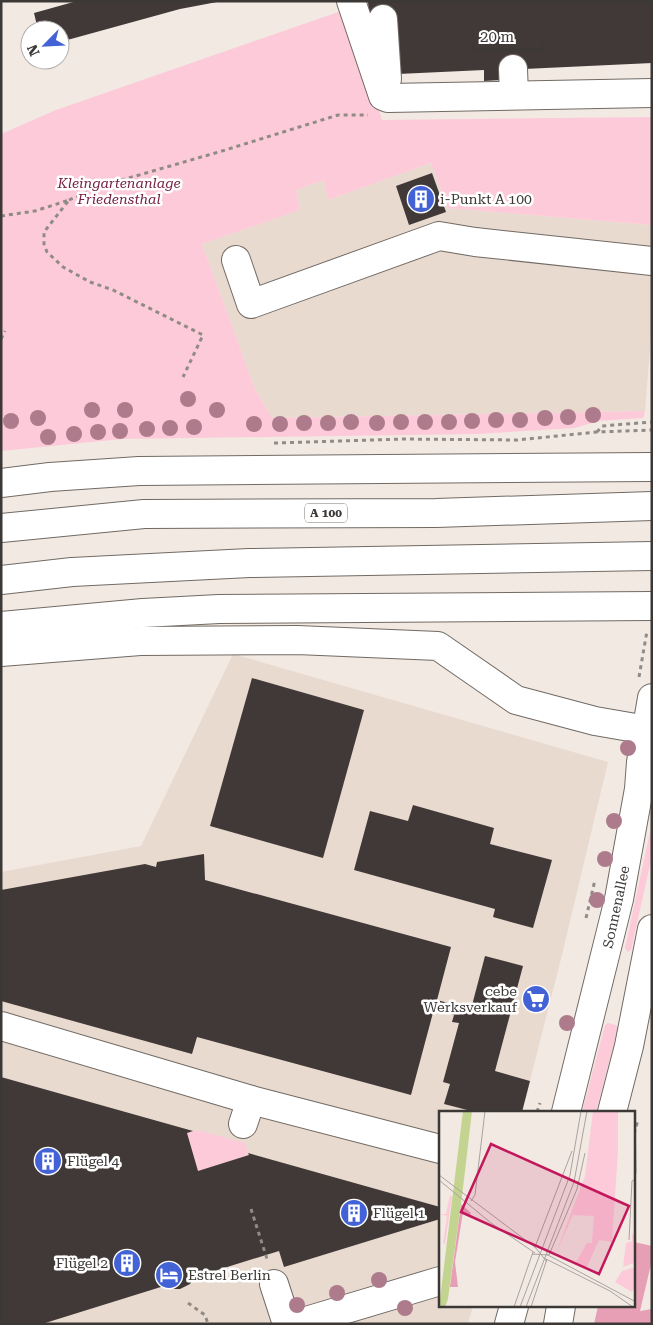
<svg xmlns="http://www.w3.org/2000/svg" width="653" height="1325" font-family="'Roboto Serif',serif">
	<rect width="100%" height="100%" fill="#f2e9e3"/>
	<g fill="#e9dad0">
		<polygon points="431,163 448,208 652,225 652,324 645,411 272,418 255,389 202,244 300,210 296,190 324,180 328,200"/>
		<polygon points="233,654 608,762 561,959 522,1112 440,1112 440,1306 473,1306 468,1324 1,1324 1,872 141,846"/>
	</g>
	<g fill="#fdcad9">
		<polygon points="347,9 382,120 652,117 652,225 448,208 431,163 328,200 324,180 296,190 300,210 202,244 255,389 272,418 645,411 643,418 598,421 575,428 476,434 122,439 1,451 1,134 56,110"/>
		<polygon points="652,823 652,856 631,950 628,952 625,948"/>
		<polygon points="608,1023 616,1025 618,1028 596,1112 582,1112 605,1025"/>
		<polygon points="197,1130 245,1143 249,1155 198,1171 187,1133"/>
	</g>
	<polygon fill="#e79fb5" points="634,1242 652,1246 652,1260 640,1311 652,1309 652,1324 594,1324 598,1306 634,1306"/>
	<g fill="#413937">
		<polygon points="77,1 217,1 217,2 180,9 60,42 60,30 38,30 34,13"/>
		<polygon points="368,1 652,1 652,63 501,70 502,80 484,81 484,70 398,74 369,19"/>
		<polygon points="432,173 446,212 409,225 396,186"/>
		<polygon points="252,678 364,710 323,858 210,826"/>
		<polygon points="413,805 494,828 490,844 552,860 533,928 493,917 495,909 354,870 370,811 408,821"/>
		<polygon points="204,854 205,880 451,947 437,1000 471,1009 485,956 523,966 495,1071 530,1081 522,1112 475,1112 444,1104 450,1084 443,1082 459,1023 452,1022 454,1015 434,1009 411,1095 197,1037 192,1054 1,1001 1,890 145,864 156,867 157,862"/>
		<polygon points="1,1077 193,1131 187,1133 198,1171 249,1155 248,1153 440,1207 440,1219 284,1267 279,1251 195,1277 190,1284 180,1289 171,1289 164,1286 42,1324 1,1324"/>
	</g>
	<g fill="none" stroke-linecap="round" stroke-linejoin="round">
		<g stroke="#716a64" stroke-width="30">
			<g id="minor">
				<polyline points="351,1 383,96 388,98 652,93"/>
				<polyline points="383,19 387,79"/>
				<polyline points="513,69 514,94"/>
				<polyline points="236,260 251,304 439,236 475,242 652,261"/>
				<polyline points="1,652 140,641 297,640 438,646 516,700 595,721 647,730"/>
				<polyline points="1,1026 251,1100 440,1149"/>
				<polyline points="243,1124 251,1100"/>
				<polyline points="274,1284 287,1324"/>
				<polyline points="296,1324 440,1281"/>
			</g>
		</g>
		<g stroke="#716a64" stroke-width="30">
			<g id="major">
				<polyline points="566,1112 619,899 639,789 641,762 652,698"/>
				<polyline points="612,1112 629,1046 652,929"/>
				<polyline points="509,1324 514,1306"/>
				<polyline points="558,1324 561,1306"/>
			</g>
		</g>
		<g stroke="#716a64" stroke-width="30">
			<g id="highway">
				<polyline points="1,483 50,477 139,471 652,467"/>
				<polyline points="1,528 144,514 436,513 652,506"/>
				<polyline points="1,580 72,572 249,563 652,556"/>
				<polyline points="1,626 143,613 219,609 652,606"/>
			</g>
		</g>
		<g stroke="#908b87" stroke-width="3" stroke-dasharray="4 4" stroke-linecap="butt">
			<polyline points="69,200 101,186 222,151 338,115 368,115"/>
			<polyline points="1,216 35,211 69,200 44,232 44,244 47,252 63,267 90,282 113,290 203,335 183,377"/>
			<polyline points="1,339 5,331"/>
			<polyline points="597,432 602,426 651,422"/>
			<polyline points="274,443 403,439 517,440 597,432 652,430"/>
			<polyline points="639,677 647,631"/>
			<polyline points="586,918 595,880"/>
			<polyline points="537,1112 540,1103"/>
			<polyline points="634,1134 638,1120"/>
			<polyline points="251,1209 268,1262"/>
			<polyline points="188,1303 205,1315 208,1324"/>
		</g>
		<use href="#minor" stroke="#fff" stroke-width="28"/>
		<use href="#major" stroke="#fff" stroke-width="28"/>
		<use href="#highway" stroke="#fff" stroke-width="28"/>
	</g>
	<g fill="#ad7b8c">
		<circle cx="188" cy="399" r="8"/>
		<circle cx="92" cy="410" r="8"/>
		<circle cx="125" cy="410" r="8"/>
		<circle cx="217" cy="410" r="8"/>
		<circle cx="593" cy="415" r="8"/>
		<circle cx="568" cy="417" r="8"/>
		<circle cx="38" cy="418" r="8"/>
		<circle cx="545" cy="418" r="8"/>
		<circle cx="496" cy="420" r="8"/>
		<circle cx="520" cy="420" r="8"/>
		<circle cx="11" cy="421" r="8"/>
		<circle cx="472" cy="421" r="8"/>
		<circle cx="351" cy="422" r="8"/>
		<circle cx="401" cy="422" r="8"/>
		<circle cx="425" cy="422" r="8"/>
		<circle cx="449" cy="422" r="8"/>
		<circle cx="304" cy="423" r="8"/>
		<circle cx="328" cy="423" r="8"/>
		<circle cx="377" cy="423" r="8"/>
		<circle cx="254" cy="424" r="8"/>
		<circle cx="280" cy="424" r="8"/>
		<circle cx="194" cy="427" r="8"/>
		<circle cx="170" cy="428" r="8"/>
		<circle cx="147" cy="429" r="8"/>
		<circle cx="120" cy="431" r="8"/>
		<circle cx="98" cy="432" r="8"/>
		<circle cx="74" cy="434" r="8"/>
		<circle cx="48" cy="437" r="8"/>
		<circle cx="628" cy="748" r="8"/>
		<circle cx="614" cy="821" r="8"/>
		<circle cx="605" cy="859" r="8"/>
		<circle cx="597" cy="900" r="8"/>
		<circle cx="567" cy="1023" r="8"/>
		<circle cx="379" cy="1280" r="8"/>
		<circle cx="337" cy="1293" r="8"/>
		<circle cx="297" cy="1305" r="8"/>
		<circle cx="405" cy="1308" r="8"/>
	</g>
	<defs>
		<g id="building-disc" transform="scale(1.4375)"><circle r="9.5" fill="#4362d5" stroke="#fff"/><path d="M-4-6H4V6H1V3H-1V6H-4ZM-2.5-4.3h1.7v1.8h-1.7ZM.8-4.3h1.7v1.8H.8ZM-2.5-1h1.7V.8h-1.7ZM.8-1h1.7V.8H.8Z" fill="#fff"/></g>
		<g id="supermarket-disc" transform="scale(1.4375)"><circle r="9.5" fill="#4362d5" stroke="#fff"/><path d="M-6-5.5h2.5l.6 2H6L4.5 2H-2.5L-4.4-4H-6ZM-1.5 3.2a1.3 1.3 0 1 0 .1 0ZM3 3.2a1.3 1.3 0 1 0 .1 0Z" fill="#fff"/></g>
		<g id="hotel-disc" transform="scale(1.4375)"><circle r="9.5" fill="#4362d5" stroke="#fff"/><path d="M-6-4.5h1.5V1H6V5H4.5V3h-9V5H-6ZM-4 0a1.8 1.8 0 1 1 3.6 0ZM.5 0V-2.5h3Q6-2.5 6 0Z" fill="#fff"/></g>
	</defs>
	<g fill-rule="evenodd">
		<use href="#building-disc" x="421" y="199"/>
		<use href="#supermarket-disc" x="536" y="999"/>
		<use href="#building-disc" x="48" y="1161"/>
		<use href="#building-disc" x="354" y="1213"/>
		<use href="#building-disc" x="127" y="1263"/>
		<use href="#hotel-disc" x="169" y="1275"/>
	</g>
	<g text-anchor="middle" stroke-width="5" stroke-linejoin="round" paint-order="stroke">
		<rect fill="#fff" stroke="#767472" stroke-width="1" x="305" y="503.5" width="42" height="19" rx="4"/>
		<g font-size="12" font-weight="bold" fill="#3b3836">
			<text x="326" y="517">A 100</text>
		</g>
		<g font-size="14" font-style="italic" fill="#752144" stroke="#fff">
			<text x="119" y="188">Kleingartenanlage<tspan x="119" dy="16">Friedensthal</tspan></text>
		</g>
		<g font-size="14" fill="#3b3836" stroke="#fff" text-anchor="start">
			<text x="440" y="204">i-Punkt A 100</text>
			<text x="517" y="996" text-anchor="end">cebe<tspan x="517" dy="16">Werksverkauf</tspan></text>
			<text x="67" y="1166">Flügel 4</text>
			<text x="373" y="1218">Flügel 1</text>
			<text x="108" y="1268" text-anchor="end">Flügel 2</text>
			<text x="188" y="1280">Estrel Berlin</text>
		</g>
		<g font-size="14" fill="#3b3836" stroke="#fff">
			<text transform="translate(616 907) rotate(-78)" y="5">Sonnenallee</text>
		</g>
	</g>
	<g transform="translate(439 1111)">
		<rect width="196" height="196" fill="#f2e9e3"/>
		<path d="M154 0H179V40L173 131 160 129 147 158 136 153 148 132H153L155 105 134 104 117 142 146 65ZM11 84 13 86 6 133 4 132 8 105 0 103H7ZM193 122 196 125V148L195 152 184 156 187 132 193 130ZM196 156V175L193 181 176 171 183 160Z" fill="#fdcad9"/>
		<path d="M22 93 32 102 30 105 24 101 16 151 19 176H11Z" fill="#e79fb5"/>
		<path d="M24 0H33L24 77 9 188 6 196H0Z" fill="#c3d490"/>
		<path fill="none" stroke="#a9a29e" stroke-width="1" d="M196 0 197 62M0 64 97 137M0 69 52 112 96 142M32 90 36 84 46 0M190 129 193 70 197 68M93 143 110 144 138 78 146 42M107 143 197 191M105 147 171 180 194 196M108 151 96 136 133 40M75 196 94 141M81 196 131 64 142 0M87 196 135 71 148 0M92 196 108 148"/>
		<path fill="#c2185b" fill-opacity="0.15" stroke="#c2185b" stroke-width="2.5" d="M52 33 190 95 160 163 22 101Z"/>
		<rect width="196" height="196" fill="none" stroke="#3b3836" stroke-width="2.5"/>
	</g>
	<rect width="653" height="1325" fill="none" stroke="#3b3836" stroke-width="5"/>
	<g transform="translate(45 45) rotate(246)"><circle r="24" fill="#ffffff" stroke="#b1afaf"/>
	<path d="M0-4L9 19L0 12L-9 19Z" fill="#4362d5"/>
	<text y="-8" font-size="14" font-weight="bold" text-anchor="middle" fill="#3b3836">N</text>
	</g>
	<path d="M473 42v8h69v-8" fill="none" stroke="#3b3836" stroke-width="2.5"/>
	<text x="480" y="42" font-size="15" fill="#3b3836" stroke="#ffffff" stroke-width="4" paint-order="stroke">20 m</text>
</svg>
